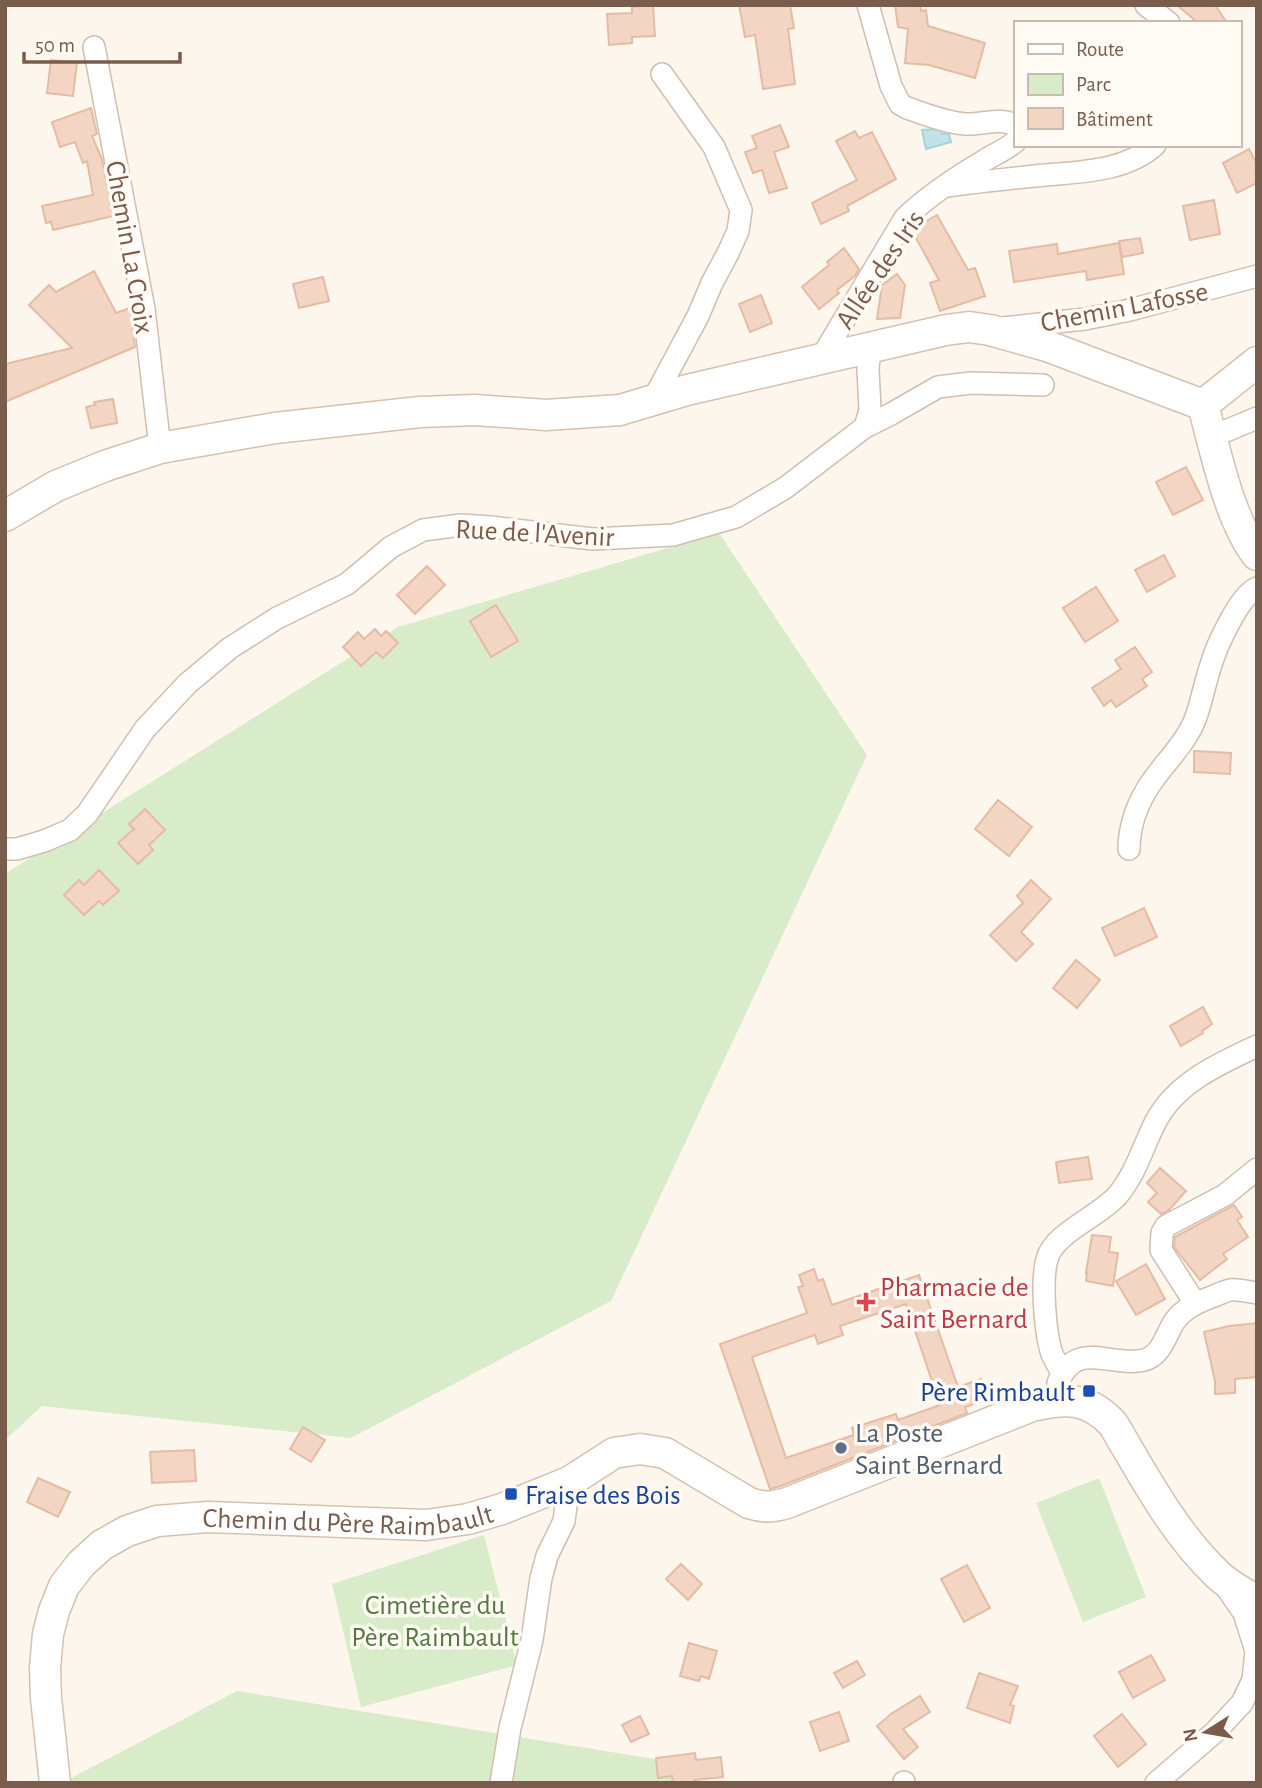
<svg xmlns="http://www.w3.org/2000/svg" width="1262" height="1788" font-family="'Alegreya Sans',sans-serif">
	<rect width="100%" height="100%" fill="#fdf6ec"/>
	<g fill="#d8ecc9">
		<polygon points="719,533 867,755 611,1301 351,1438 42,1406 5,1440 5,874 398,627"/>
		<polygon points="1099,1478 1146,1597 1083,1622 1036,1503"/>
		<polygon points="484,1535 517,1665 361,1707 332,1584"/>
		<polygon points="237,1691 697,1766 690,1783 62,1783"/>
	</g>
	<polygon fill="#bfe3e8" stroke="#a5d3da" stroke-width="2" points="941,129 942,134 949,134 951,142 926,149 922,130"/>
	<g fill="#f3d5c3" stroke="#e6bba3" stroke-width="2" fill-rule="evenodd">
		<polygon points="653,5 655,36 632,37 632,43 609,45 607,14 632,13 632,7"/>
		<polygon points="739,5 790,5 794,28 788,29 795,84 763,89 755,35 745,37"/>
		<polygon points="895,5 920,5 921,11 926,10 928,26 985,43 975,78 929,65 905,63 908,29 898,27"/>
		<polygon points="1177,5 1215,5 1227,23 1198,23"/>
		<polygon points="51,60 77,63 73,96 47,93"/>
		<polygon points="91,108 97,134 92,136 102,159 113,216 53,230 51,222 46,223 42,206 93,195 87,161 83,163 75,142 60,147 52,122"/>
		<polygon points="780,125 789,147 774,152 787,188 769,193 762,170 753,173 745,152 757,148 752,136"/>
		<polygon points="855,131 859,138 872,132 896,179 847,206 849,211 821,224 812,203 857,180 836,141"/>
		<polygon points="1249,149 1257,164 1257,183 1237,193 1223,163"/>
		<polygon points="1214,200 1220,234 1190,240 1183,206"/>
		<polygon points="937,215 968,270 975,268 985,296 940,311 930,283 939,280 912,231 914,228"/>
		<polygon points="1140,238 1143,253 1122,257 1119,241"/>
		<polygon points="1119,243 1124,274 1087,280 1086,271 1014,282 1009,251 1057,244 1058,254"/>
		<polygon points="844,248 859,269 855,276 837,290 839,293 819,309 802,287 829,265 827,262"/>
		<polygon points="94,271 116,313 130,308 135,347 5,402 5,364 72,348 29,305 49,285 56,292"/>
		<polygon points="897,274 905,285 900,318 877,319 882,285"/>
		<polygon points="323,277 329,301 299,308 293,284"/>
		<polygon points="761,295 772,323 750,332 739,304"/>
		<polygon points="113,399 117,423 91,428 86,407 95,405 94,402"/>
		<polygon points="1186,467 1203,500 1173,515 1156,482"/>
		<polygon points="1164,555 1175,576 1147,592 1135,570"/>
		<polygon points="427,566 445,585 415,614 397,595"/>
		<polygon points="1096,587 1118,621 1085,642 1063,608"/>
		<polygon points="496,605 518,641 491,657 470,621"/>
		<polygon points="375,629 381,636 386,631 398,643 383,658 376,652 361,666 343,647 358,632 364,639"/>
		<polygon points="1135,647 1152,672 1142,679 1147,686 1116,707 1111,700 1104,706 1092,688 1121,669 1115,660"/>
		<polygon points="1194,751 1231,753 1230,774 1194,772"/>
		<polygon points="998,800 1032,827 1009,856 975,829"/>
		<polygon points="145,809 165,830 149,845 153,850 138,864 118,843 134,829 129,824"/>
		<polygon points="99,870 119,891 103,905 99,901 84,915 64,895 79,880 84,885"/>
		<polygon points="1031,880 1051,899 1021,932 1033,944 1016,961 990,935 1023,903 1017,896"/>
		<polygon points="1144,908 1157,937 1115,956 1102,928"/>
		<polygon points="1076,960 1100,980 1077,1008 1053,988"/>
		<polygon points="1203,1007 1212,1024 1202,1031 1203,1033 1181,1046 1170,1026"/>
		<polygon points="1088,1157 1092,1179 1059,1183 1056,1162"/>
		<polygon points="1160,1168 1186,1191 1169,1210 1161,1214 1148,1202 1157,1193 1147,1183"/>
		<polygon points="1234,1205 1242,1217 1237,1220 1248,1237 1223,1254 1227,1259 1200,1280 1174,1247 1175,1237"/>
		<polygon points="1092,1235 1111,1237 1109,1252 1118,1253 1113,1286 1086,1281 1087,1273 1086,1273"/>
		<polygon points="1146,1264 1165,1299 1136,1315 1116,1281"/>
		<path d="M814 1269 818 1281 823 1279 832 1305 919 1275 958 1387 981 1379 988 1399 965 1407 967 1413 781 1486 770 1489 720 1344 807 1313 798 1287 803 1286 799 1275ZM906 1304 940 1405 898 1420 896 1414 852 1428 854 1435 786 1458 752 1357 815 1335 818 1344 843 1335 840 1326Z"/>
		<polygon points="1257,1323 1257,1377 1235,1379 1235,1393 1215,1394 1215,1381 1204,1332 1229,1326"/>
		<polygon points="303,1427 325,1440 311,1462 290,1449"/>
		<polygon points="194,1450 196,1481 152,1483 150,1452"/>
		<polygon points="38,1478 70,1492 58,1517 27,1502"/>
		<polygon points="681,1564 702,1584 688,1600 666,1579"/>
		<polygon points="967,1565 990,1608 964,1622 941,1579"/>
		<polygon points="689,1643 717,1651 709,1679 701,1676 699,1681 680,1676"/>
		<polygon points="1151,1655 1165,1680 1133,1698 1119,1672"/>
		<polygon points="857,1661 865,1675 843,1688 834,1673"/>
		<polygon points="979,1673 1018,1686 1010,1705 1014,1706 1010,1723 967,1708"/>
		<polygon points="920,1696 930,1712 903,1729 918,1747 904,1759 877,1726 891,1714"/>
		<polygon points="839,1712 849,1741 820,1751 810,1722"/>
		<polygon points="1122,1714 1146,1744 1118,1767 1094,1736"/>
		<polygon points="640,1716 649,1734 631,1742 622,1725"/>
		<polygon points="695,1753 696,1760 721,1757 723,1777 695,1780 695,1783 673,1783 672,1776 658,1778 656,1758"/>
	</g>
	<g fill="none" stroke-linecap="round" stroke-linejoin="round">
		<g stroke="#d1beb0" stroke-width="24">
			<g id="street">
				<path d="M868 5 891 86 900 104 907 108C925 114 946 123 966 124 982 125 1000 117 1015 125"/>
				<polyline points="1146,5 1169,23"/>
				<polyline points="94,47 144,309 160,448"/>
				<path d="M948 186C977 182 1006 179 1035 176 1074 172 1124 173 1155 145"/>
				<polyline points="1002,328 1085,319 1130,310 1257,276"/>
				<path d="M820 360 905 218C928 196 955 178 982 162 993 155 1005 150 1015 142"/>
				<polyline points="653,400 698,316 712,283 728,253 738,231 741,210 714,147 662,74"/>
				<polyline points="865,427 891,414 938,387 971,383 1043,385"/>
				<polyline points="1211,437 1257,418"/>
				<polyline points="5,849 17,849 44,841 70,830 87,814 145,729 187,684 230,648 277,618 347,584 391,547 423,530 461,525 491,527 593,539 673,535 736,517 785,488 865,427 870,410 868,369 870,348"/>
				<path d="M1129 849C1129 826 1138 802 1151 783 1166 761 1187 742 1196 717 1202 700 1205 682 1211 665 1216 647 1240 594 1257 588"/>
				<polyline points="1195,1303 1161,1250 1162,1233 1166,1226 1225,1195 1257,1169"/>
				<path d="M1062 1373C1059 1367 1055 1360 1052 1354 1045 1333 1041 1280 1047 1259 1054 1233 1098 1217 1117 1196 1136 1174 1143 1146 1156 1121 1177 1082 1219 1064 1257 1046"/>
				<path d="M1058 1383C1076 1338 1111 1368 1144 1360 1161 1356 1166 1335 1174 1322 1184 1308 1198 1302 1214 1296 1219 1294 1225 1291 1230 1290 1238 1289 1249 1292 1257 1293"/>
				<polyline points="501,1783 510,1728 532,1640 541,1578 547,1556 564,1521 569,1482"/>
				<polyline points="904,1783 904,1782"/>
				<polyline points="1156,1783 1215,1732 1242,1703 1253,1680 1256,1651 1244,1613 1224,1584"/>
			</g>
		</g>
		<g stroke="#d6c0b0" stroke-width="33">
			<g id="secondary">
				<path d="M1257 362 1203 405C1215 449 1229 519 1257 555"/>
				<polyline points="5,516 56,486 105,466 160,448 275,428 420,412 475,410 546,415 620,410 687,390 946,330 969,327 990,330 1047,346 1203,405"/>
				<path id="s1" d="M55 1783 46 1698 45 1668 48 1634 54 1611 64 1586 81 1564 102 1545 127 1531 157 1521 208 1517 426 1525 468 1519 502 1509 569 1482 614 1453 640 1449 665 1453 749 1503C764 1508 773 1507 787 1503L1032 1406C1066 1398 1088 1397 1113 1424 1144 1476 1173 1532 1217 1574 1228 1585 1244 1593 1257 1601"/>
			</g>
		</g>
		<use href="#street" stroke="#fff" stroke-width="21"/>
		<use href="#secondary" stroke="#fff" stroke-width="30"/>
	</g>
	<path fill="#e0444e" stroke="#fffaf3" stroke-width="2.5" d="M862.5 1291.5h7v7h7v7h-7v7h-7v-7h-7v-7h7z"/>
	<g fill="#1a4fb4" stroke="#fffaf3" stroke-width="2.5">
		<rect x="1082" y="1384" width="14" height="14" rx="3.5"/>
		<rect x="504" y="1487" width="14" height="14" rx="3.5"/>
	</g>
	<circle fill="#5c6f8a" stroke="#fffaf3" stroke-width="2.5" cx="841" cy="1448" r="7"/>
	<g text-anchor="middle" stroke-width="7" stroke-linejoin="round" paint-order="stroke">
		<g font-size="28" fill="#7a5c4d" stroke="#fffaf3">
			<text transform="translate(131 247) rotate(80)" y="10">Chemin La Croix</text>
			<text transform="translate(879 269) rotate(-56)" y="10">Allée des Iris</text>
			<text transform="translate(1124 306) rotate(-11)" y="10">Chemin Lafosse</text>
			<text transform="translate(535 532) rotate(3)" y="10">Rue de l'Avenir</text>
			<text dy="10" stroke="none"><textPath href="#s1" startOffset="508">Chemin du Père Raimbault</textPath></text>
		</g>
		<g font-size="28" fill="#be3a42" stroke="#fffaf3" text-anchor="start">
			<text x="880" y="1296">Pharmacie de<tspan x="880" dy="32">Saint Bernard</tspan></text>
		</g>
		<g font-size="28" fill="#164399" stroke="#fffaf3" text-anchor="end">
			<text x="1075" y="1401">Père Rimbault</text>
			<text x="525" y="1504" text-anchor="start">Fraise des Bois</text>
		</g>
		<g font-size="28" fill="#4e5e75" stroke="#fffaf3" text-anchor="start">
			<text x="855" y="1442">La Poste<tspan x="855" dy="32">Saint Bernard</tspan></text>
		</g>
		<g font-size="28" fill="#537a41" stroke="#fffaf3">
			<text x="435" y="1614">Cimetière du<tspan x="435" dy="32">Père Raimbault</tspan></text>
		</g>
	</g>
	<rect width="1262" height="1788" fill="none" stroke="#7a5c4d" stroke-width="14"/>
	<rect x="1014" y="21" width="228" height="126" fill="#fffaf3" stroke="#cabbb1" stroke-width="2"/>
	<rect x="1028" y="44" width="35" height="10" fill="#ffffff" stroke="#cabbb1" stroke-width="2"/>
	<text x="1076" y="56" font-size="21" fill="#7a5c4d">Route</text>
	<rect x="1028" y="74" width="35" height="21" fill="#d8ecc9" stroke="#cabbb1" stroke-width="2"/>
	<text x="1076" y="91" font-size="21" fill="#7a5c4d">Parc</text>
	<rect x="1028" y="108" width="35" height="21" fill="#f3d5c3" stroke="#cabbb1" stroke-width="2"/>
	<text x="1076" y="126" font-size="21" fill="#7a5c4d">Bâtiment</text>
	<g transform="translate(1206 1732) rotate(259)" stroke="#fffaf3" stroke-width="5" paint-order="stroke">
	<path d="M0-5L12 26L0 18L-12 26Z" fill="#7a5c4d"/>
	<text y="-10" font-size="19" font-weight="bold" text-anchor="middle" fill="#7a5c4d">N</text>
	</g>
	<path d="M24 52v10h156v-10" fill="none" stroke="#7a5c4d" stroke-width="3.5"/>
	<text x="35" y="52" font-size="21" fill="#7a5c4d" stroke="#fffaf3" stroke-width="5" paint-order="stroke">50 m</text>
</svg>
